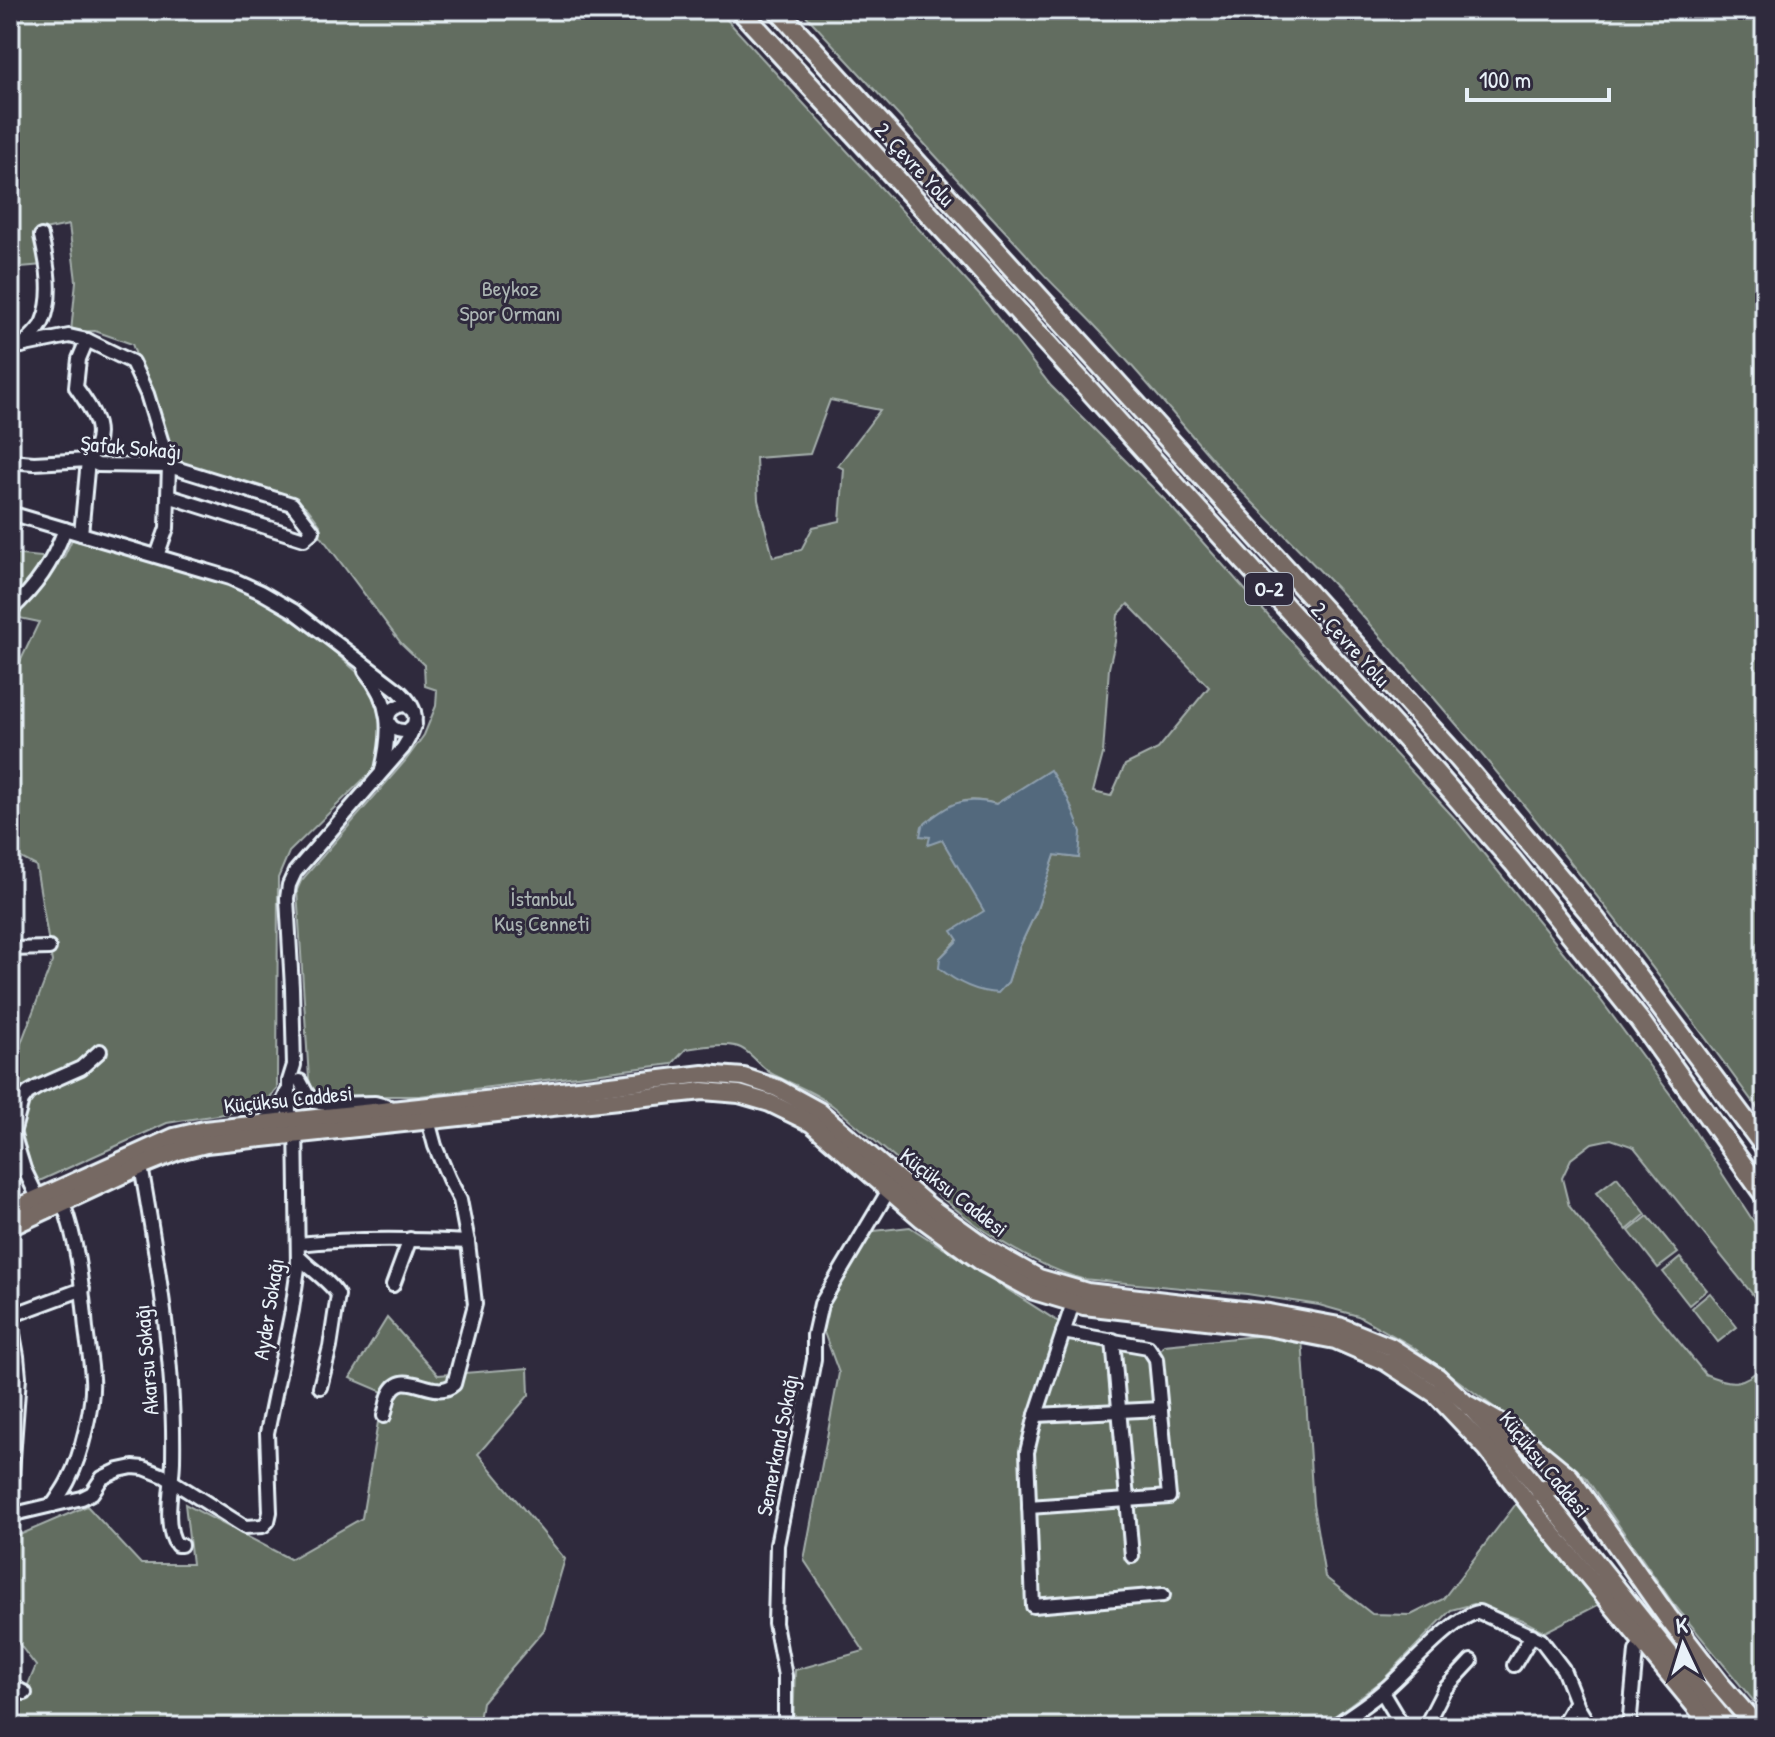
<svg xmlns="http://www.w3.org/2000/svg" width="1775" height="1737" font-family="'Patrick Hand',sans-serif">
	<rect width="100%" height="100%" fill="#2f2a3d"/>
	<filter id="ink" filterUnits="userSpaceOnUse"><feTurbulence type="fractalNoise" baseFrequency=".0125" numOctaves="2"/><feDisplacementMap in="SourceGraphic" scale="16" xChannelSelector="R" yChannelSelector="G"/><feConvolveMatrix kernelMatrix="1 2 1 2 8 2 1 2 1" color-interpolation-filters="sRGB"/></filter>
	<g filter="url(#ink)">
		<g fill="#626d61" stroke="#a5afac" stroke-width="2" fill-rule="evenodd">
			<path d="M10 10H718L983 299 1051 386 1166 501 1281 630 1459 823 1589 984 1673 1098 1765 1239V1310L1634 1147 1611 1139 1592 1143 1571 1159 1562 1178 1569 1206 1705 1374C1732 1386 1743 1385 1765 1365V1715L1672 1602 1586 1478 1537 1439 1410 1345 1358 1316 1319 1305 1247 1294 1082 1279C983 1250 912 1168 833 1106 815 1092 794 1085 774 1075 760 1068 750 1049 735 1046 720 1043 701 1047 686 1049L672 1064 419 1096H334L320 1095 312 1089 309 1079 297 890 301 881 406 760 424 735 436 706 437 690 425 686 424 665 401 643 318 532 320 525 308 509 295 498 176 464 132 344 95 331 71 332 76 281 69 225 39 231 43 265 10 268ZM830 400 880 410 838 466 844 469 840 521 813 527 801 550 773 557 758 500 756 458 810 454ZM1128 604 1209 687 1158 749 1125 765 1111 796 1093 792 1103 754 1109 668 1115 642 1118 615ZM1050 771 1079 858 1055 855 1036 912 1019 948 1008 982 940 958 958 939 953 931 985 911 942 839 929 844 934 816C960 801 966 796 996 804Z"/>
			<path d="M801 10H1765V1119C1637 942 1501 771 1356 609 1315 563 1270 522 1229 478 1185 429 1143 376 1097 328 1074 303 1047 281 1026 254Z"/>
			<polygon points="75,533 241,587 318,637 368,682 384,730 376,767 289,852 278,878 277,1089 261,1108 167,1123 35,1183 10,1087 10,1072 52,962 36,866 10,852 10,683 39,622 10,616 10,554 63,559"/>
			<polygon points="1617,1177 1646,1214 1627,1230 1596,1193"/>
			<polygon points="1648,1216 1678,1253 1658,1268 1629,1231"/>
			<polygon points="910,1227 1065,1326 1149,1342 1158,1353 1164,1345 1277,1334 1302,1338 1313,1505 1325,1577 1372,1614 1411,1615 1443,1599 1519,1500 1602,1603 1545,1632 1522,1620 1474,1604 1451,1610 1383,1680 1320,1727 793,1727 795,1670 864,1651 804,1560 839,1373 822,1327 834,1290 874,1231"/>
			<polygon points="1680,1258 1707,1290 1689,1305 1663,1272"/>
			<polygon points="1710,1293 1737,1327 1718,1342 1692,1308"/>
			<polygon points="387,1318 438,1375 528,1368 529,1395 478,1454 565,1559 544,1630 482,1702 478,1727 10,1727 36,1666 16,1640 10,1539 87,1506 141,1564 192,1564 185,1504 290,1559 362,1518 383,1392 350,1378"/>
		</g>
		<path fill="#52697d" stroke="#8e9fae" stroke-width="2" d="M1050 770 1068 799 1081 832 1079 858 1055 855 1036 912 1019 948 1008 982 998 993C976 992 956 982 939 968L940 958 958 940 952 931 984 911 942 840 928 845 930 837 920 836 922 826C948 804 962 795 996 804Z"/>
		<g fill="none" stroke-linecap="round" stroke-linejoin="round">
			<g stroke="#e8f1f8" stroke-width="18">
				<g id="minor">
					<path d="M22 346C29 338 40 330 43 321 54 295 47 262 41 236"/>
					<polyline points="10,348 69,336 87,340 132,362 147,394 169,466 168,496"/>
					<polyline points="10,461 34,463 88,460 98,465 169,466 292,504 313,531 304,539 168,496 167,528 157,556"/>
					<path d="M10 513 230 578 261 592 294 611 399 691C421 711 418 724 403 748L295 872 289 885 287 898 292 988 294 1065 289 1081V1113L296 1120 298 1268 292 1310 267 1433 270 1512 268 1521 263 1526 245 1527 164 1476 144 1468 133 1467 119 1470 102 1478 92 1493 82 1498 10 1515"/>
					<path d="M81 534 88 460C109 431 93 412 76 387L79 359 87 340"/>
					<path d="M10 611C37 586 52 564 65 529"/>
					<path d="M365 671C392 703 391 731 382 770"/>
					<path d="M414 712 406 705C381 706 383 733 407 731L415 724"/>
					<polyline points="10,949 49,948"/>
					<polyline points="300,1081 307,1094 316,1102 326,1104 375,1103 390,1107"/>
					<path d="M261 1123C273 1115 282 1107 287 1092"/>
					<polyline points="11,1127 24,1169 38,1198"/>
					<polyline points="13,1133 22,1101 28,1093 38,1087 81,1068 100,1051"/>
					<path d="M141 1166C158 1263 175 1362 173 1460 173 1483 162 1527 177 1545H181"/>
					<path d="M298 1244C355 1238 410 1239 468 1242L460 1200 449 1179 435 1146 428 1120"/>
					<path d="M298 1256C310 1269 331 1282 338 1295L330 1347 320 1387"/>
					<polyline points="393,1285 410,1239"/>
					<polyline points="1073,1303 1036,1415 1027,1452 1033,1606 1163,1595"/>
					<polyline points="10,1316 83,1289"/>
					<polyline points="10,1317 17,1356 19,1377 10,1499"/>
					<polyline points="1113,1340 1132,1556"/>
					<polyline points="1036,1415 1161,1409"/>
					<path d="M384 1416C386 1409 387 1402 389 1396 402 1363 433 1403 454 1384L475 1304 468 1242"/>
					<path d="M53 1505C58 1497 65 1488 69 1479 81 1456 94 1404 92 1378 91 1358 86 1337 85 1317 81 1276 77 1242 63 1203"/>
					<polyline points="1029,1507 1169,1497 1156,1359 1148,1347 1063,1332"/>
					<polyline points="1514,1665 1532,1635"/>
					<polyline points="10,1685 25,1693"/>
					<polyline points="1382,1692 1403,1727"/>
					<polyline points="785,1727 785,1676 775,1623 777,1545 810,1380 814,1359 814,1335 821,1304 889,1190"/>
					<path d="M1333 1727C1350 1715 1368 1704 1384 1690 1406 1672 1453 1616 1479 1612L1541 1640 1563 1669 1578 1707 1590 1727"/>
					<polyline points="1425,1727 1444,1690 1471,1661"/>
					<polyline points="1561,1727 1576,1701"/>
					<polyline points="1629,1727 1636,1651 1641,1642"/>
				</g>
			</g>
			<g stroke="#e8f1f8" stroke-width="22">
				<g id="major">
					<polyline points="10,1211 174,1137 204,1130 485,1100 703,1074 744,1077 777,1088 819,1111 930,1207 991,1251 1039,1278 1087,1292 1269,1313 1339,1326 1391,1347 1438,1377 1469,1406 1498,1439 1681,1668 1730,1727"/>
					<polyline points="10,1227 141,1166 178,1151 206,1144 703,1091 739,1094 770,1103 811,1123 921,1218 983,1263 1034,1291 1084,1306 1267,1327 1335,1340 1386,1362 1435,1394 1487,1449 1535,1512 1712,1727"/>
				</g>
			</g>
			<g stroke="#e8f1f8" stroke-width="24">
				<g id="highway">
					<polyline points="740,10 966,254 1410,744 1513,862 1640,1021 1765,1196"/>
					<polyline points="778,10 1459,759 1595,919 1765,1147"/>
					<polyline points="1469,1406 1513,1431 1569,1477 1667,1616 1721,1686 1757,1727"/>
					<path d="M1541 1493C1555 1482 1566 1487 1577 1500"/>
				</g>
			</g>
			<use href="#minor" stroke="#2f2a3d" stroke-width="12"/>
			<use href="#major" stroke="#766964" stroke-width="16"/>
			<use href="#highway" stroke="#766964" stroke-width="18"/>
		</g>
	</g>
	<g text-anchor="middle" stroke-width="6" stroke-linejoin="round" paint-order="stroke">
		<rect fill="#2f2a3d" stroke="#b0b5c0" stroke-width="2" x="1245" y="573" width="48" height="32" rx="6"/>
		<g font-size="20" font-weight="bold" fill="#e8f1f8">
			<text x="1269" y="596">O-2</text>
		</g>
		<g font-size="22" fill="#e8f1f8" stroke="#2f2a3d">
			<text transform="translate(915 164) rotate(47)" y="8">2. Çevre Yolu</text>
			<text transform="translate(131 447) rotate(5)" y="8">Şafak Sokağı</text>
			<text transform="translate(1351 644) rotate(48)" y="8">2. Çevre Yolu</text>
			<text transform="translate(288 1099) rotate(-6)" y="8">Küçüksu Caddesi</text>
			<text transform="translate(954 1192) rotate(38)" y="8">Küçüksu Caddesi</text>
			<text transform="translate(268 1309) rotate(-81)" y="8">Ayder Sokağı</text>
			<text transform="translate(146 1360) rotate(-95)" y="8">Akarsu Sokağı</text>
			<text transform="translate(777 1445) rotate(-79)" y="8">Semerkand Sokağı</text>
			<text transform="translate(1545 1464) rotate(51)" y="8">Küçüksu Caddesi</text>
		</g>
		<g font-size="22" fill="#acb6b4" stroke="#2f2a3d">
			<text x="510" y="296">Beykoz<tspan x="510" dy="25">Spor Ormanı</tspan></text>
			<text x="542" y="906">İstanbul<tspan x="542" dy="25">Kuş Cenneti</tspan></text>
		</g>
	</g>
	<rect width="1775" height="1737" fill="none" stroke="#2f2a3d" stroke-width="40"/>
	<rect x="20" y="20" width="1735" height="1697" fill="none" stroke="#e8f1f8" stroke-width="3" filter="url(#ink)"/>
	<g transform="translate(1683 1645) rotate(356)" stroke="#2f2a3d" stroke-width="6" paint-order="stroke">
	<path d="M0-6L14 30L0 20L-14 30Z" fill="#e8f1f8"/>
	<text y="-12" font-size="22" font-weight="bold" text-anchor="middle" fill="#e8f1f8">K</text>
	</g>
	<path d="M1467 88v12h142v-12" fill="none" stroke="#e8f1f8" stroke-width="4"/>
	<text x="1479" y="88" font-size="24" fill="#e8f1f8" stroke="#2f2a3d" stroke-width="6" paint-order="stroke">100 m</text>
</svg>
